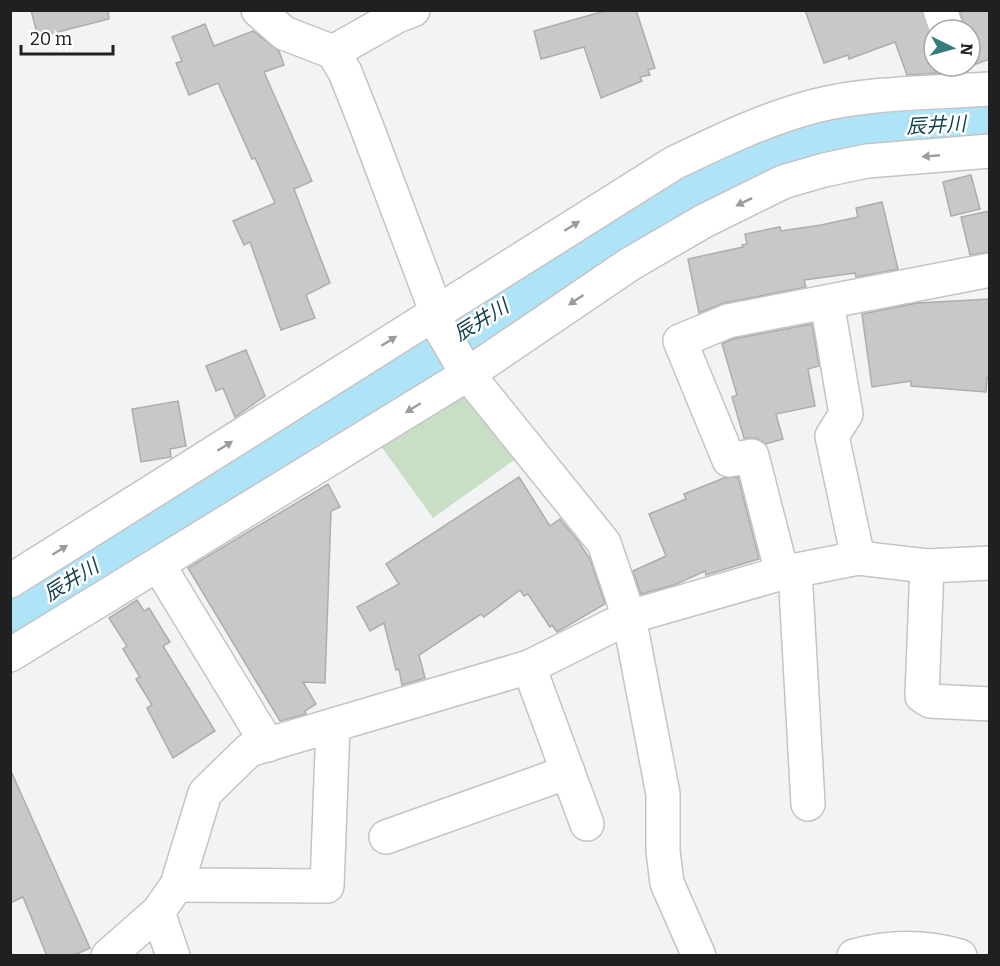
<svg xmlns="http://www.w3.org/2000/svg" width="1000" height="966" font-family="Bitter,'Noto Sans JP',serif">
	<rect width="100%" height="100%" fill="#f2f3f4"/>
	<polygon fill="#c8dfc6" points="455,394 469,394 517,458 433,518 376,439"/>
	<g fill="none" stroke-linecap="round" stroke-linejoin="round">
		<polyline stroke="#afe4f8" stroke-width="56" points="10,618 243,474 351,400 559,272 663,204 776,150 859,129 990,122"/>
	</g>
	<g fill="#c7c8c9" stroke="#acadae" stroke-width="1.5">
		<polygon points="31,10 108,10 109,19 38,37"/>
		<polygon points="608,10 636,10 655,68 648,70 650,75 640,77 642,81 601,98 584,47 541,59 534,31"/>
		<polygon points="805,10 922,10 934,43 934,66 970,66 970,30 965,30 960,10 990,10 990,59 954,72 907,75 895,42 849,59 848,55 824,63"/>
		<polygon points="205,24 214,46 253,31 279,51 284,65 264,72 312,181 294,189 330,283 306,295 315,318 281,330 250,242 244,245 233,221 275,203 255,158 252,159 218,83 189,95 176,63 182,61 172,37"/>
		<polygon points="971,175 980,209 951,216 943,182"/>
		<polygon points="882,202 898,269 856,277 855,273 804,280 806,287 724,303 699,313 688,259 743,247 742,245 747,244 745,234 780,227 781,231 821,225 858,217 856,208"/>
		<polygon points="990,211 990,252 970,255 961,217"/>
		<polygon points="990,299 990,379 987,378 986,392 911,386 911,381 872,387 862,314 917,303"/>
		<polygon points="812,324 819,366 808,369 815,406 776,414 783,439 766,444 757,438 744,438 732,397 737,395 722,344 733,339"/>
		<polygon points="246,350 265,396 235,417 223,388 216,391 206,366"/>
		<polygon points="178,401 186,446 170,449 171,457 141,462 132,409"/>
		<polygon points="519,477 550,526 560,519 578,541 590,559 605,604 557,632 552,625 550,627 528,594 524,596 520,590 484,617 481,614 419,655 425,678 402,685 399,669 396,670 384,623 370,631 357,607 399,584 386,564"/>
		<polygon points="738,477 759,559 706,575 705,571 674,585 641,594 633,571 666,556 649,514 686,499 684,494 724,478"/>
		<polygon points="328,484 340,507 331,511 325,683 303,682 316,704 305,711 306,714 280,721 188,568"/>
		<polygon points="137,600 144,611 149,608 170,642 163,646 215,731 173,758 147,708 152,705 136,679 140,677 123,649 127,646 109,618"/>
		<polygon points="10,769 90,948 72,956 47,956 23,897 10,903"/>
	</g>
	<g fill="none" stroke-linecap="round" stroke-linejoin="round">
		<g stroke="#c4c4c6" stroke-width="36">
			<g id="minor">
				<polyline points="258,10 284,33 333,52 345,72 366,125 436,311"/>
				<polyline points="940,10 947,30"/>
				<polyline points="333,52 397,16 413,10"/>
				<polyline points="827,302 846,414 832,436 858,558"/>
				<polyline points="432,314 466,372 604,543 629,617 663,794 663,851 667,883 699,956"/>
				<polyline points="159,566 268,745"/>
				<polyline points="927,566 922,696 930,701 990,704"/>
				<polyline points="795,570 808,804"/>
				<polyline points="782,573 752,456 729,460 680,341 728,321 990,270"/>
				<path d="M10 581 674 163C720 141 765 119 815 106 871 92 932 93 990 89"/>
				<polyline points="10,655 468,374 630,264 704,221 783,182 824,170 867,161 990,151"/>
				<polyline points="529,667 587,824"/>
				<polyline points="386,837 568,772"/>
				<polyline points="177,885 327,886 333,726"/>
				<polyline points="158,912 173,956"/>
				<polyline points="108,956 158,912 177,885 205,793 249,750 529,667 629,617 782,573 858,558 927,566 990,563"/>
				<path d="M854 956C889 946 925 946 960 956"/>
			</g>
		</g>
		<use href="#minor" stroke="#fff" stroke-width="33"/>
	</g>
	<defs><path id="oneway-solid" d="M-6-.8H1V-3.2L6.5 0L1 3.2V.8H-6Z" transform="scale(1.5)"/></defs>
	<g fill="#9b9b9b">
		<use href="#oneway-solid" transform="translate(931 156) rotate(175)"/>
		<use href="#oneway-solid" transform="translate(744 202) rotate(154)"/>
		<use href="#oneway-solid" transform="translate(572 226) rotate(-32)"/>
		<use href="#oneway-solid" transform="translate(576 300) rotate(146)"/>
		<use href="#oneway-solid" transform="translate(389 341) rotate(-32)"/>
		<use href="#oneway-solid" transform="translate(413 408) rotate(148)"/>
		<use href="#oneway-solid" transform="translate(225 446) rotate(-32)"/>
		<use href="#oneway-solid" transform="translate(60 550) rotate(-32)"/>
	</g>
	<g text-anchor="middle" stroke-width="5" stroke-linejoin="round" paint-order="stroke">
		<g font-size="20" font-style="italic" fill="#103e4c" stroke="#fff">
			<text transform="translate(936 125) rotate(-3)" y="7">辰井川</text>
			<text transform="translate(481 320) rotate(-32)" y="7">辰井川</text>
			<text transform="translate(71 580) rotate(-32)" y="7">辰井川</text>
		</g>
	</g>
	<rect width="1000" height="966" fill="none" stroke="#202020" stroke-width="24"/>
	<g transform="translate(952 48) rotate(95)"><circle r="28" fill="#ffffff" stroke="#a6a6a6" stroke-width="1.5"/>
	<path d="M0-4.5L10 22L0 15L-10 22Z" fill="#357e7b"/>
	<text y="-9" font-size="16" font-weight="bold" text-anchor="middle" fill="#202020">N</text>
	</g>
	<path d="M21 45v9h92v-9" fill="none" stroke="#202020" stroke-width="3"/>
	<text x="30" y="45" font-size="18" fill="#202020" stroke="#ffffff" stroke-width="4.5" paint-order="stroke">20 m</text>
</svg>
